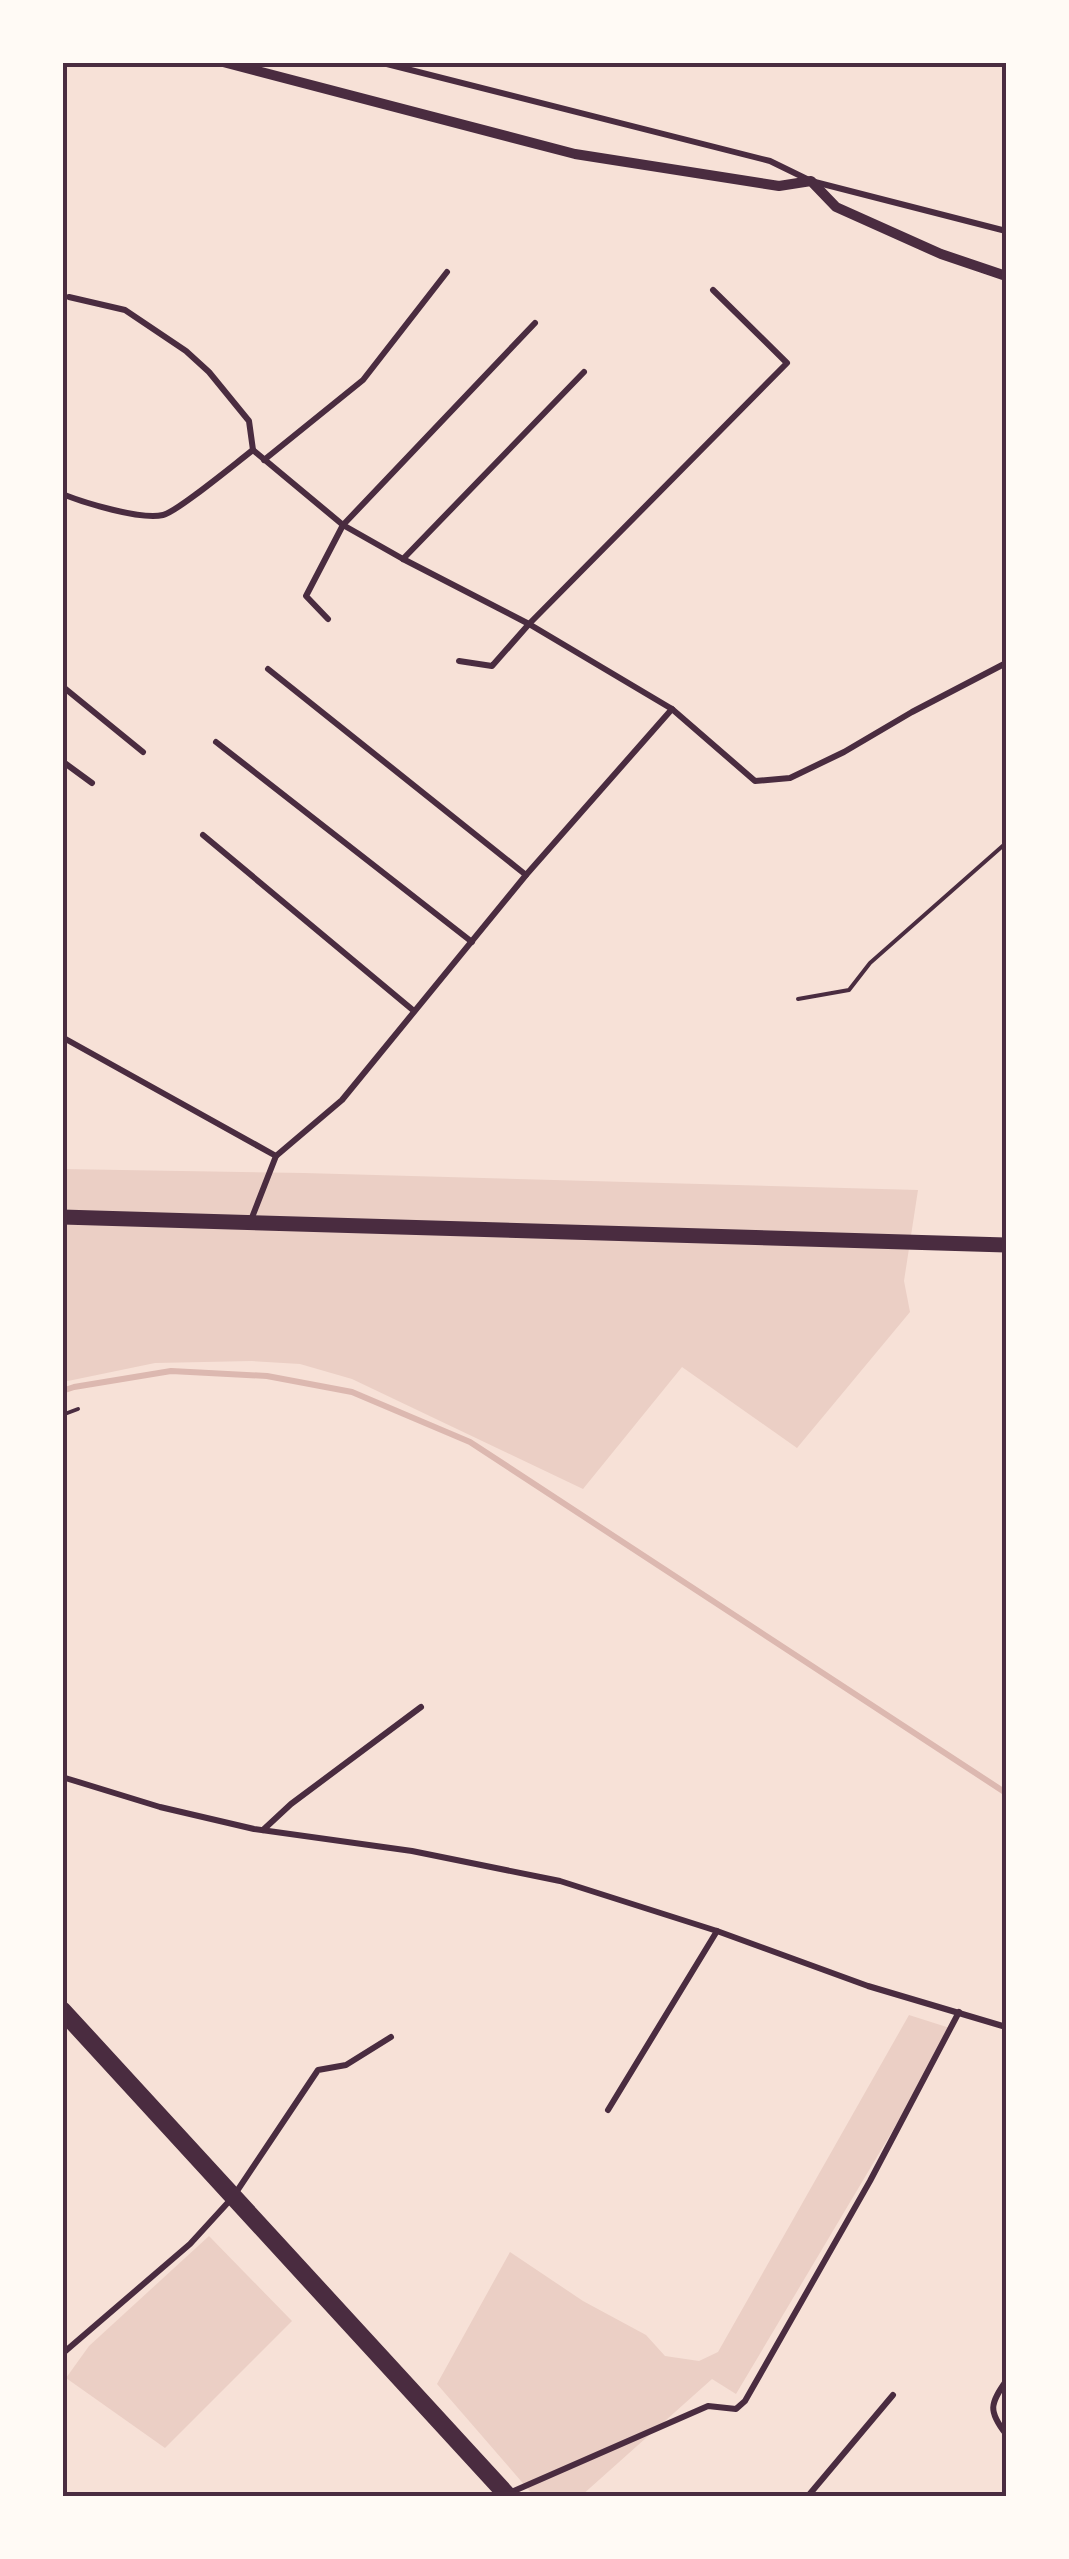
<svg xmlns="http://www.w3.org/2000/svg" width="1069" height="2559" font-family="Inter,sans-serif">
	<rect width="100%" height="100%" fill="#f7e1d7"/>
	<g fill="#ebcfc5">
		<polygon points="62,1169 304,1173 918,1190 904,1281 910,1312 797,1448 682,1367 583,1489 352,1379 300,1364 252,1361 155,1363 63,1382"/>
		<polygon points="909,2015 953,2029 736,2394 712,2379 581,2496 534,2496 437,2384 510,2252 583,2301 646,2335 665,2356 699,2361 718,2352"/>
		<polygon points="209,2236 292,2321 165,2448 66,2378 89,2346"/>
	</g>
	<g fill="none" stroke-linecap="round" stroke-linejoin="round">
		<polyline stroke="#dcb8b0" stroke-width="6" points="62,1391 74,1387 171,1371 267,1376 352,1392 470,1442 1006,1793"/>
		<g stroke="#4a2c40" stroke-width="4">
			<polyline points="798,999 849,990 870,963 1006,843"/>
			<polyline points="62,1415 78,1409"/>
		</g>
		<g stroke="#4a2c40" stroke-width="6">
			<polyline points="379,62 770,161 811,181 1006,231"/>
			<polyline points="69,297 125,310 186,351 209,372 249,421 253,450"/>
			<polyline points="264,460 363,380 447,272"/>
			<path d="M62 494C85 503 140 520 163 515 177 512 237 462 253 450L343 525 403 559 529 624 672 709 755 781 790 778 844 752 912 712 1006 663"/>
			<polyline points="403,559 584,372"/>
			<polyline points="328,619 306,596 343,525 535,323"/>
			<polyline points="459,661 492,666 529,624 787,363 713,290"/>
			<polyline points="268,669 526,875"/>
			<polyline points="62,686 143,752"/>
			<polyline points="216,742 472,942"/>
			<polyline points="62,761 92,783"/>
			<polyline points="203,835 414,1011"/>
			<polyline points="62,1037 276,1156"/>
			<polyline points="251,1220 276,1156 342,1100 526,875 672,709"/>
			<polyline points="62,1777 160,1807 254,1829 412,1851 560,1881 717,1931 868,1986 1006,2027"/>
			<polyline points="263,1830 291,1804 421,1707"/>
			<polyline points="608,2110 717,1931"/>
			<polyline points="62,2354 190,2244 233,2197 318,2070 346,2065 391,2037"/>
			<path d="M1006 2381C990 2404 988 2411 1006 2434"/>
			<polyline points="507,2494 708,2406 736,2409 745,2401 870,2181 959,2012"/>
			<polyline points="808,2496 893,2395"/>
		</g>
		<polyline stroke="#4a2c40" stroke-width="10" points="223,62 575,154 779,186 811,181 836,207 941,254 1006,276"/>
		<polyline stroke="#4a2c40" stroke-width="15" points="62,1217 1006,1245"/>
		<polyline stroke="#4a2c40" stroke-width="18" points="62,2010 508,2496"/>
	</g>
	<rect width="1069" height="2559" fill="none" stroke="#fffaf5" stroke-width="130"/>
	<rect x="65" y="65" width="939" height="2429" fill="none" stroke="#4a2c40" stroke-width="4"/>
</svg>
